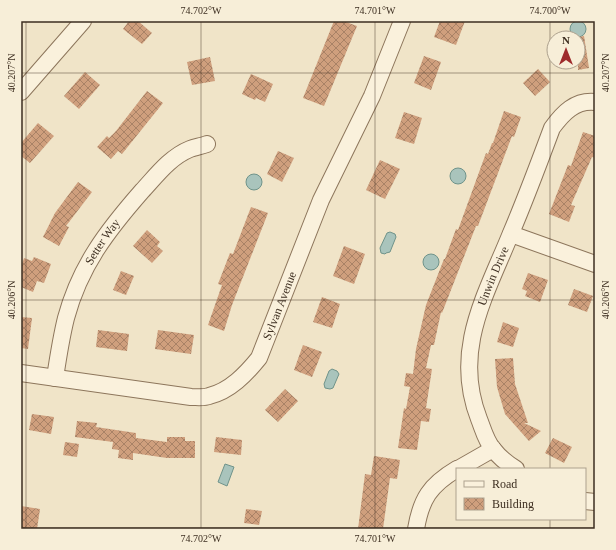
<svg xmlns="http://www.w3.org/2000/svg" width="616" height="550" font-family="Georgia,serif">
	<defs>
		<pattern id="building-cross-hatch" width="8" height="8" patternUnits="userSpaceOnUse"><rect width="8" height="8" fill="#cf9f7d"/><path d="M0 0l8 8M0 8l8-8" fill="none" stroke="#a98266"/></pattern>
	</defs>
	<rect width="100%" height="100%" fill="#f0e4c8"/>
	<g fill="#a9c4bc" stroke="#6f938a">
		<circle cx="578" cy="29" r="8"/>
		<circle cx="458" cy="176" r="8"/>
		<circle cx="254" cy="182" r="8"/>
		<polygon points="390,232 395,234 396,237 390,252 386,253 385,254 381,253 380,248 387,233"/>
		<circle cx="431" cy="262" r="8"/>
		<polygon points="332,369 337,371 339,374 333,388 330,389 325,388 324,384 329,371"/>
		<polygon points="225,464 234,467 227,486 218,482"/>
	</g>
	<g fill="url(#building-cross-hatch)">
		<polygon points="129,21 138,21 152,33 142,44 123,29"/>
		<polygon points="334,21 343,21 357,26 324,106 303,98"/>
		<polygon points="440,21 465,21 456,45 434,37"/>
		<polygon points="584,36 589,68 578,70 578,37"/>
		<polygon points="424,56 441,62 431,90 414,83"/>
		<polygon points="210,57 215,81 192,85 187,62"/>
		<polygon points="538,69 550,82 535,96 523,83"/>
		<polygon points="85,72 100,85 79,109 64,96"/>
		<polygon points="251,74 273,84 265,102 256,98 255,100 242,94"/>
		<polygon points="147,91 163,103 122,154 118,151 111,159 97,147 107,136 109,138 116,131"/>
		<polygon points="504,111 521,117 514,137 512,136 478,226 476,226 442,313 441,312 434,345 431,345 426,368 432,369 426,408 431,409 429,422 421,421 417,450 398,448 404,408 406,409 410,387 404,386 406,373 413,374 416,349 426,305 444,259 445,259 456,229 458,230 486,153 488,154 492,143 493,143"/>
		<polygon points="404,112 422,118 414,144 395,138"/>
		<polygon points="38,123 54,136 30,163 21,156 21,143"/>
		<polygon points="583,132 595,136 595,158 592,157 571,205 575,206 569,222 549,214 568,165 571,166"/>
		<polygon points="278,151 294,158 282,182 267,174"/>
		<polygon points="380,160 400,169 385,199 366,190"/>
		<polygon points="78,182 92,192 66,226 69,227 59,246 43,237 55,213"/>
		<polygon points="251,207 268,213 232,305 224,331 208,325 222,285 218,284 230,253 233,254"/>
		<polygon points="147,230 160,242 157,246 163,251 152,263 133,246"/>
		<polygon points="344,246 365,254 354,284 333,276"/>
		<polygon points="34,257 51,264 44,283 37,281 33,292 21,287 21,267 24,258 32,261"/>
		<polygon points="121,271 134,276 126,295 113,290"/>
		<polygon points="528,273 548,280 540,302 525,296 527,291 522,289"/>
		<polygon points="574,289 593,296 587,312 568,305"/>
		<polygon points="322,297 340,304 332,328 313,322"/>
		<polygon points="21,317 32,318 28,349 21,348"/>
		<polygon points="503,322 519,328 513,347 497,342"/>
		<polygon points="98,330 129,334 127,351 96,347"/>
		<polygon points="158,330 194,335 191,354 155,349"/>
		<polygon points="303,345 322,352 312,377 294,370"/>
		<polygon points="513,358 515,384 528,423 524,423 541,431 529,441 505,414 497,387 495,359"/>
		<polygon points="285,389 298,401 278,422 265,410"/>
		<polygon points="32,414 54,417 51,434 29,430"/>
		<polygon points="77,421 97,423 96,427 136,433 136,438 167,442 167,437 185,437 185,441 195,441 195,458 167,458 133,453 133,460 118,458 119,450 112,449 113,442 75,437"/>
		<polygon points="216,437 242,440 241,455 214,452"/>
		<polygon points="553,438 572,447 564,463 545,453"/>
		<polygon points="65,442 79,444 77,457 63,455"/>
		<polygon points="374,456 400,460 397,479 390,478 383,529 358,529 365,474 371,475"/>
		<polygon points="21,506 40,509 37,529 21,529"/>
		<polygon points="246,509 262,511 259,525 244,523"/>
	</g>
	<g fill="none" stroke-linecap="round" stroke-linejoin="round">
		<g stroke="#8d765c" stroke-width="18">
			<g id="street">
				<polyline points="21,92 83,21"/>
				<polyline points="511,234 595,264"/>
				<path id="s1" d="M21 373 191 397C197 397 204 398 209 396 230 391 246 374 259 358L321 200 372 96 402 21"/>
				<path id="s2" d="M55 378C58 358 61 338 66 318 80 266 107 231 142 191 156 176 170 157 190 149 195 147 202 146 207 144"/>
				<polyline points="458,469 493,449"/>
				<path id="s3" d="M516 469C508 464 499 457 493 449 486 441 483 429 479 419 452 350 486 295 511 233 526 198 539 163 552 128 563 113 575 100 595 102"/>
				<polyline points="585,501 595,502"/>
				<path d="M416 529C421 499 430 485 457 469"/>
			</g>
		</g>
		<use href="#street" stroke="#faf1dc" stroke-width="16"/>
	</g>
	<path fill="none" stroke="#3d2e20" stroke-width="1" stroke-opacity="0.45" d="M26 21V529M201 21V529M375 21V529M550 21V469M21 73H595M21 300H595M550 519V529M21 528H595"/>
	<g text-anchor="middle" stroke-width="3" stroke-linejoin="round" paint-order="stroke">
		<g font-size="12" fill="#3d2e20" stroke="#f7eed8">
			<text dy="4" stroke="none"><textPath href="#s2" startOffset="146">Setter Way</textPath></text>
			<text dy="4" stroke="none"><textPath href="#s3" startOffset="212">Unwin Drive</textPath></text>
			<text dy="4" stroke="none"><textPath href="#s1" startOffset="310">Sylvan Avenue</textPath></text>
		</g>
	</g>
	<rect width="616" height="550" fill="none" stroke="#f7eed8" stroke-width="44"/>
	<rect x="456" y="468" width="130" height="52" fill="#f7eed8" stroke="#ada18e"/>
	<rect x="464" y="481" width="20" height="6" fill="#faf1dc" stroke="#ada18e"/>
	<text x="492" y="488" font-size="12" fill="#3d2e20">Road</text>
	<rect x="464" y="498" width="20" height="12" fill="url(#building-cross-hatch)" stroke="#ada18e"/>
	<text x="492" y="508" font-size="12" fill="#3d2e20">Building</text>
	<g transform="translate(566 50)"><circle r="19" fill="#f7eed8" stroke="#ada18e"/>
	<path d="M0-3L7 15L0 10L-7 15Z" fill="#9e2a2b"/>
	<text y="-6" font-size="11" font-weight="bold" text-anchor="middle" fill="#3d2e20">N</text>
	</g>
	<rect x="22" y="22" width="572" height="506" fill="none" stroke="#3d2e20" stroke-width="1.5"/>
	<g font-size="10" text-anchor="middle" fill="#3d2e20">
		<text x="201" y="14">74.702°W</text>
		<text x="375" y="14">74.701°W</text>
		<text x="550" y="14">74.700°W</text>
		<text transform="translate(11 73) rotate(-90)" y="4">40.207°N</text>
		<text transform="translate(605 73) rotate(-90)" y="4">40.207°N</text>
		<text transform="translate(11 300) rotate(-90)" y="4">40.206°N</text>
		<text transform="translate(605 300) rotate(-90)" y="4">40.206°N</text>
		<text x="201" y="542">74.702°W</text>
		<text x="375" y="542">74.701°W</text>
	</g>
</svg>
